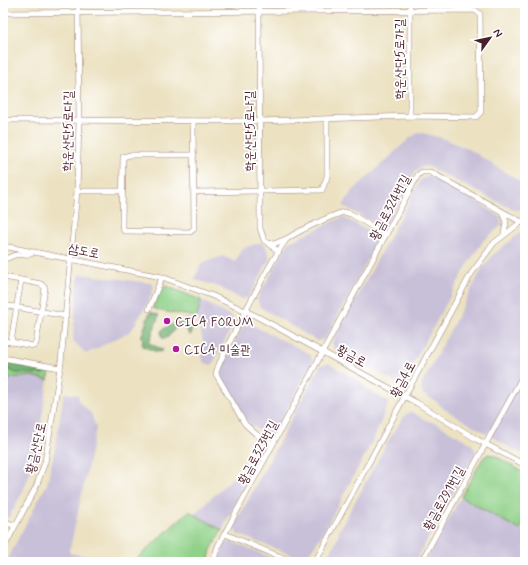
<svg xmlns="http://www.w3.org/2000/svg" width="528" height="565" font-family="Mynerve,'Poor Story',sans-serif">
	<rect width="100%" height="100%" fill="#fff"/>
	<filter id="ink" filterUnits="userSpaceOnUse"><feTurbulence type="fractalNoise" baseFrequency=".025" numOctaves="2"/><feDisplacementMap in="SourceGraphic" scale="8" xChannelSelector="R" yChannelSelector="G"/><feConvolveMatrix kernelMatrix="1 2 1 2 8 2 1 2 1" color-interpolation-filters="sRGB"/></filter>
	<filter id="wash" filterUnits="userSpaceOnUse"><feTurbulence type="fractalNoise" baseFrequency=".012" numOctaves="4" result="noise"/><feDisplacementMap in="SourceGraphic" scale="16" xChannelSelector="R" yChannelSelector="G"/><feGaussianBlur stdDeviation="0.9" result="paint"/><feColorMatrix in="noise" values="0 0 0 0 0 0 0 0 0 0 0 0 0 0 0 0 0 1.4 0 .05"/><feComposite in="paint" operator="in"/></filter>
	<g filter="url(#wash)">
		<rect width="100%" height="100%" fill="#ece2c2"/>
		<g fill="#c8bfd8">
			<polygon points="420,132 445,139 472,151 516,179 525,186 525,209 514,210 427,166 421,167 415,172 387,224 379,226 343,206 350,194 357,187 411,137"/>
			<polygon points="431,176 480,203 500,217 502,225 483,241 467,266 404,380 395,382 335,350 332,343 421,179"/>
			<polygon points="343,217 375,235 378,241 325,339 317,341 260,307 257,299 289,242"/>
			<polygon points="525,229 525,456 444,409 437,402 423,394 421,386 482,269 494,254"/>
			<polygon points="262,242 267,249 270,258 249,297 241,299 219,287 194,279 202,263 223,256 235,262 243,248"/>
			<polygon points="80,274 151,283 154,287 147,304 131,331 86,354 73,340 78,276"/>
			<polygon points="201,300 232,317 234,323 212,365 204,363 201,354 205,352 197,314"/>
			<polygon points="250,324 310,354 313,361 273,434 266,436 252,426 245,419 220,375 221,368 243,326"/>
			<polygon points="328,363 359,381 368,390 386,400 388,404 374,438 323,533 308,555 300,558 237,534 234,526 320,366"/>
			<polygon points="32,376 48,380 35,460 23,491 9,517 4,518 3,384 6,384 11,378"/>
			<polygon points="64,393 78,395 79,402 91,413 96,428 69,553 132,562 10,562 8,558 47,484 55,448"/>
			<polygon points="411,412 428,421 436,423 472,444 476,451 415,562 325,562 337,540 339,531 391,436 406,414"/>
			<polygon points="240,471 250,476 222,530 194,514"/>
			<polygon points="461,497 525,532 525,562 425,562"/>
			<polygon points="232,542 278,560 281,562 217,562 225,543"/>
		</g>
		<g fill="#91d28a" stroke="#6e785a">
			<polygon points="166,286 201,300 197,317 161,311 153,308 160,290"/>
			<path d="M3 367C16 371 38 378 48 370L50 372 48 380 32 376 11 378 6 384H3L5 375Z"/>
			<polygon points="488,454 494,455 525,473 525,521 520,530 461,497 483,458"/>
			<polygon points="189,511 222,530 211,550 208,562 133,562"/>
		</g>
		<g fill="#74b476" stroke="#5f6a50">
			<polygon points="150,312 159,315 149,343 163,350 162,351 157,352 142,346 143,338 141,337"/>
			<path d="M186 319 189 320 192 334 189 335 186 327C176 322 174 332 167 338H162L161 331C165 327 177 322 183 323Z"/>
			<polygon points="3,362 46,370 46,372 44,374 16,373 3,367"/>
		</g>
	</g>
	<g filter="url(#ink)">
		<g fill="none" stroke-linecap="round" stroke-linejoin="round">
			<g stroke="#9b8076" stroke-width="6">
				<g id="minor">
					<polyline points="259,3 260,228 264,240 279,252"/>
					<polyline points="410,3 410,116"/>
					<polyline points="3,13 475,10 480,14 481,112 476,117 410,116 260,121 3,120"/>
					<polyline points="193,121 194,229 190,232 124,231 122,225 123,157 130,155 194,155"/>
					<polyline points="77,191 123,191"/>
					<polyline points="194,192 322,190 327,177 327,119"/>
					<polyline points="502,212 506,222 504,234"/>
					<polyline points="268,243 274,244 288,238"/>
					<polyline points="3,246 162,277 213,296 256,316 417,403 478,440 525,465"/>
					<polyline points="3,260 15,255 31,254"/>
					<polyline points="3,277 21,280"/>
					<polygon points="21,280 41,284 45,288 36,343 34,346 11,342"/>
					<polyline points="3,305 66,316"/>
					<polyline points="149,309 162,277"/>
					<polyline points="3,341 11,342"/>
					<polyline points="3,358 60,368"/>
					<path d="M273 444 257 435 245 424 216 374C216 364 277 250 286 240 293 233 333 215 344 212L351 214 386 235"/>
					<polyline points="3,520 14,526"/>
					<polyline points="225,534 293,562"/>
					<polyline points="3,549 36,487 45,462 61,362 77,191 79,121 78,3"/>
					<polyline points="213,562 218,546 418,175 422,172 430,172 525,224"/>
					<polyline points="315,562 471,274 494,243 525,219"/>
					<polyline points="421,562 525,372"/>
				</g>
			</g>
			<use href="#minor" stroke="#fff" stroke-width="5"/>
		</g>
	</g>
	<g fill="#b5179e" stroke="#fff" stroke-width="1.5">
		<circle cx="167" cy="321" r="4"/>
		<circle cx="176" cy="349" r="4"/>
	</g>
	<g text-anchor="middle" stroke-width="3.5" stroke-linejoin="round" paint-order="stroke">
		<g font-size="13" fill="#4a1f2b" stroke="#fff">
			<text transform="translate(399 59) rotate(-90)" y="5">학운산단5로가길</text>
			<text transform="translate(67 131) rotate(-89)" y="5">학운산단5로다길</text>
			<text transform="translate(249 131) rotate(-90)" y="5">학운산단5로나길</text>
			<text transform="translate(389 207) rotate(-62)" y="5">황금로324번길</text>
			<text transform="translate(84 250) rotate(11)" y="5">삼도로</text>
			<text transform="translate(352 355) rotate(29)" y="5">황금로</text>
			<text transform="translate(402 379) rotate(-62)" y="5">황금4로</text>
			<text transform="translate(35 448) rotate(-77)" y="5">황금산단로</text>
			<text transform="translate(257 452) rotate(-62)" y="5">황금로323번길</text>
			<text transform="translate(443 498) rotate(-61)" y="5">황금로291번길</text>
		</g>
		<g font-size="13" fill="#4a1f2b" stroke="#fff" text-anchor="start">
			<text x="175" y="326">CICA FORUM</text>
			<text x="184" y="354">CICA 미술관</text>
		</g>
	</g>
	<rect width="528" height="565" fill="none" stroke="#fff" stroke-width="16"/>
	<g transform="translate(490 38) rotate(57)" stroke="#ffffff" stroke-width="3" paint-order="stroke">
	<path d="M0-3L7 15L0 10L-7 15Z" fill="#4a1f2b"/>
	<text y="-6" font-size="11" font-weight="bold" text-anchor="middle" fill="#4a1f2b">N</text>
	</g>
</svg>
